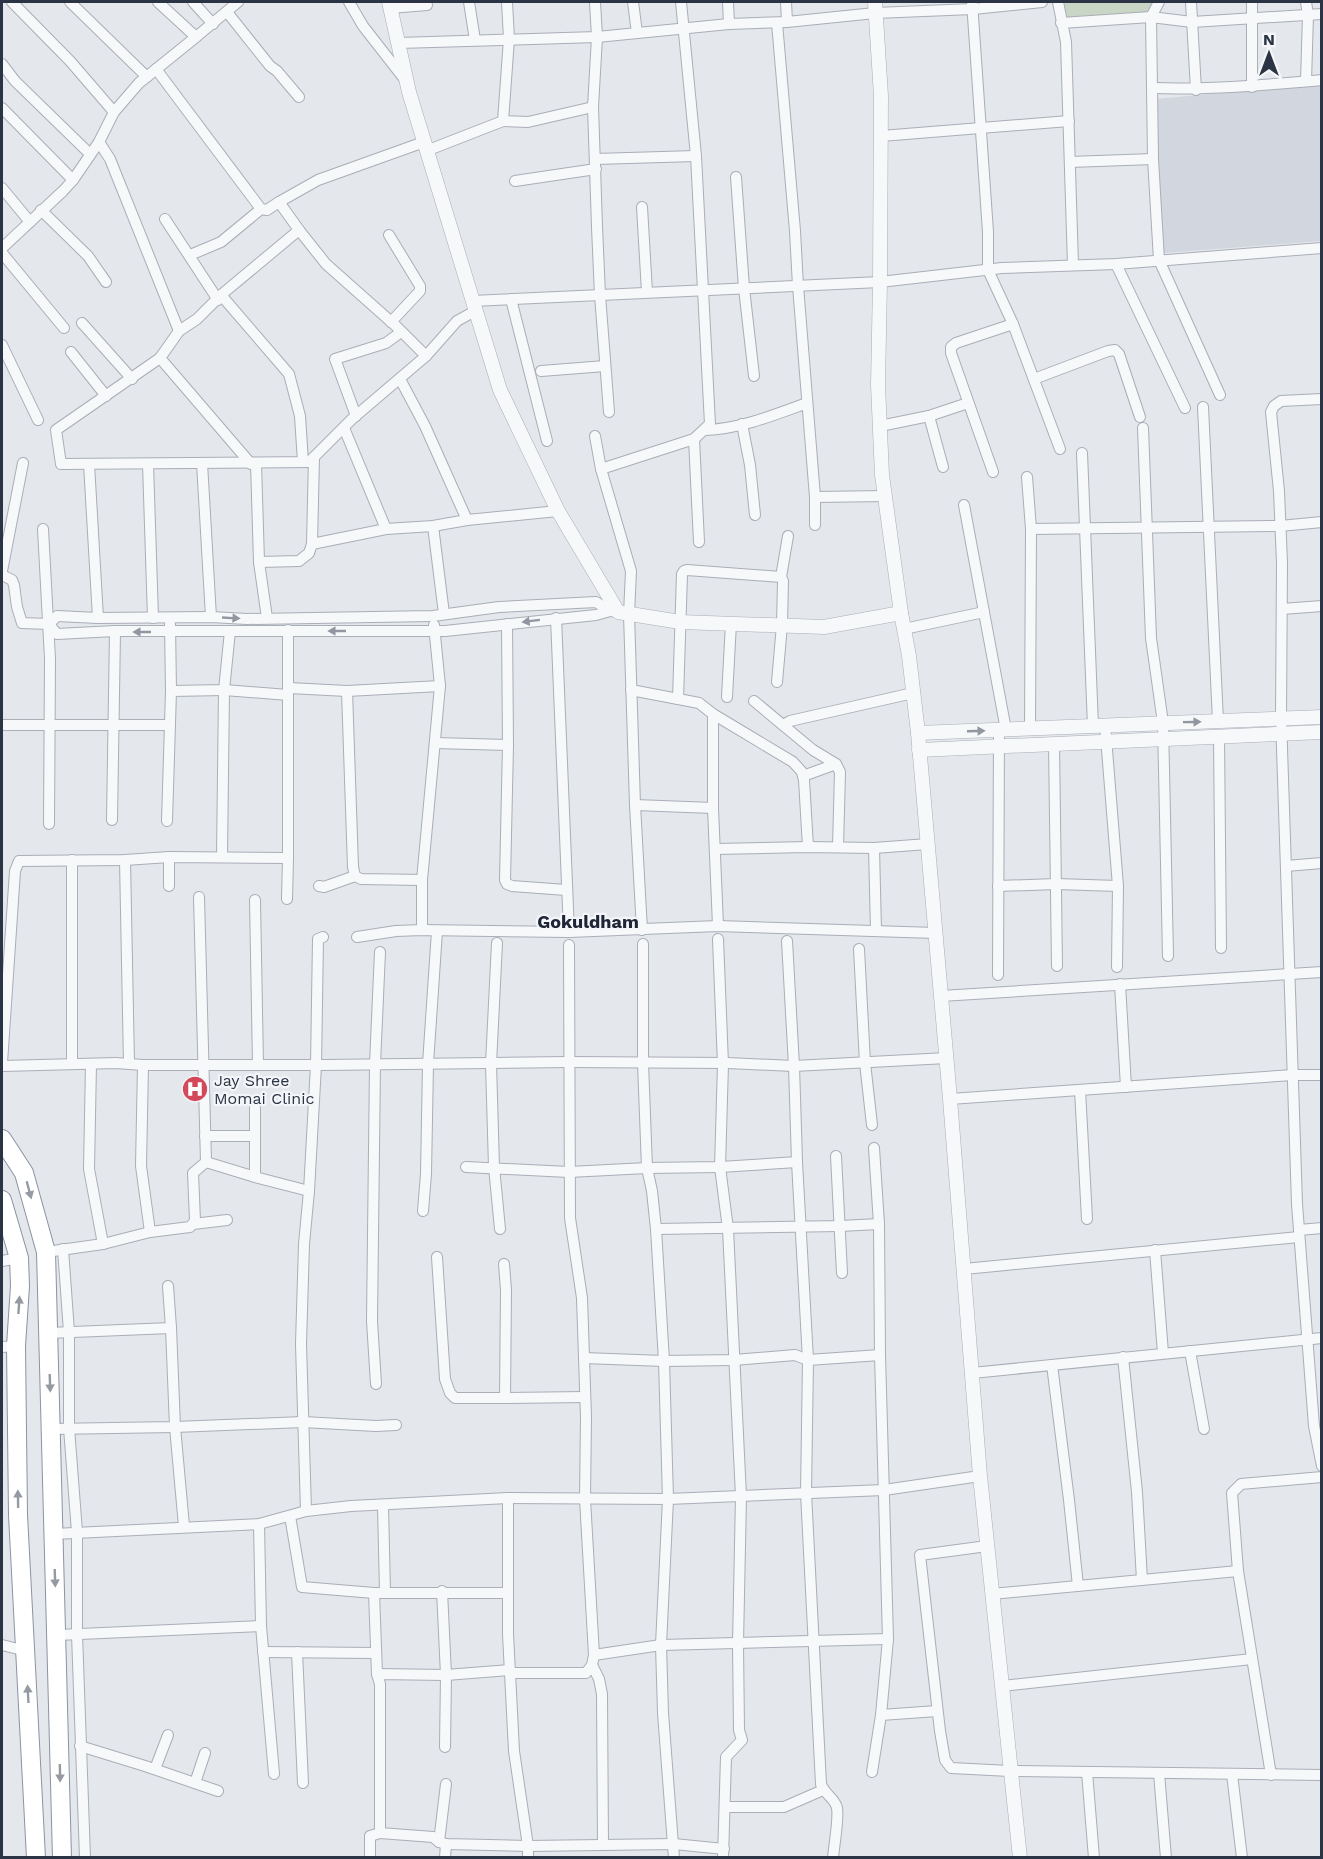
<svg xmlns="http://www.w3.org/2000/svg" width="1323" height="1859" font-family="'Work Sans',sans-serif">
	<rect width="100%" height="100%" fill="#e4e7ec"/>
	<polygon fill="#d2d6de" points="1321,84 1321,241 1164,253 1155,99"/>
	<polygon fill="#c9d6c5" points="1064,2 1154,2 1151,17 1061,23"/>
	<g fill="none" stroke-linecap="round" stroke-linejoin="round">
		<g stroke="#a9aeb7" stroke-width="12">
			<g id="minor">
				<polyline points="12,2 70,61 114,112"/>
				<polyline points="70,2 147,77"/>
				<polyline points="158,2 196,37 238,2"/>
				<polyline points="193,2 213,24"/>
				<polyline points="349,2 363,26 406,81"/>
				<polyline points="469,2 475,40"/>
				<polyline points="595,2 597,37 593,107 597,227 600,295 609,412"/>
				<polyline points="633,2 637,33"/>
				<polyline points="728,2 729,24"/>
				<polyline points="786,2 787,22"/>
				<polyline points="972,2 988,232 988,270 1013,324 1060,449"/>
				<polyline points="1058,2 1066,42 1073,265"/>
				<polyline points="1159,2 1151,17 1153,159 1159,260 1220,395"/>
				<polyline points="1191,2 1196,90"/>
				<polyline points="390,8 427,5"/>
				<polyline points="227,12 270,66 277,71 299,97"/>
				<polyline points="777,23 795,231 798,286 815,497 815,525"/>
				<polyline points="1061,23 1151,17 1192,22 1322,14"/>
				<polyline points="398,43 597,37 729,24 787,22 875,13 973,9 1042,2"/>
				<polyline points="2,64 15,81 90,154"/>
				<polyline points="156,69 261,209 267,210 279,202 299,230"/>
				<polyline points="1306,81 1308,15 1306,2"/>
				<polyline points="1252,87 1252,2"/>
				<path d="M1152 88C1209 90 1265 85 1322 80"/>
				<polyline points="2,108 73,180"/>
				<polyline points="503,121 528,122 593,107"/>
				<polyline points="881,136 1069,121"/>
				<polyline points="99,142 110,159 179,331 160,358 251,464"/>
				<polyline points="426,151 503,121 509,39 507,2"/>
				<polyline points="595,159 696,156"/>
				<polyline points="1070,162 1153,159"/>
				<polyline points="736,177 744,288 754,376"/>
				<polyline points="515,181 596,169"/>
				<polyline points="2,188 30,222"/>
				<polyline points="279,202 318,180 424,142"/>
				<polyline points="642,207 647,292"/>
				<polyline points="41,210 88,256 106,282"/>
				<polyline points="165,219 218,300"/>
				<polyline points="389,235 420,286 420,291 391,322"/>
				<polyline points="2,248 63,191 73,180 99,142 114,112 139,83 196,37"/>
				<polyline points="2,253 64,328"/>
				<polyline points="190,255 221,242 261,209"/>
				<polyline points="1116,264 1185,408"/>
				<polyline points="221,295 289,374 300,416 303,462"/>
				<polyline points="511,299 547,441"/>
				<polyline points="472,301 880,282 1002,268 1116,264 1322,248"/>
				<polyline points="82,323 132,379"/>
				<polyline points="179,331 197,319 221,295 299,230 326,264 397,327 426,356"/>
				<polyline points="2,345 38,420"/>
				<polyline points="71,352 106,396"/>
				<polyline points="160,358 56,430 61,464 309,462 352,419 426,356 457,321 475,311"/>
				<polyline points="541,371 605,366"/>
				<polyline points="400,379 425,426 467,520"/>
				<polyline points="1034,379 1108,351 1115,350 1119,354 1140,417"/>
				<polyline points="1322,399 1281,401 1274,406 1271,412 1279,491 1282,563 1281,718 1297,1204 1314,1426 1322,1466"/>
				<polyline points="1203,407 1218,721"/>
				<polyline points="356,416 335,359 386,343 401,332"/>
				<polyline points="929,416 943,467"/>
				<polyline points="742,424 750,465 755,515"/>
				<polyline points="880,426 929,416 968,403"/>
				<polyline points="344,428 386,529 433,526 467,520 558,511"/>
				<polyline points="1143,428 1151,638 1163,723 1168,956"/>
				<path d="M705 430C740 429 774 415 807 403"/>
				<polyline points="595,436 601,469"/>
				<polyline points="694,439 699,542"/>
				<polyline points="1082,453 1093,726"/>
				<polyline points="202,463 211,617"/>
				<polyline points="256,463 259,562 267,618"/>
				<polyline points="89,464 98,618"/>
				<polyline points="148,464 153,618"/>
				<polyline points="993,472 951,353 951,347 956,343 1013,324"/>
				<polyline points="1027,477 1031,529 1030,729"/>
				<polyline points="815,497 885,496"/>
				<polyline points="964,505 1006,730"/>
				<polyline points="433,526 444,614"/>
				<polyline points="43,529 50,659 49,824"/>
				<polyline points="1031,529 1280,526 1322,522"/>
				<polyline points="312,544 386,529"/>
				<polyline points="259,562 299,561 309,553 312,544 314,457"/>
				<polyline points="2,571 23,463"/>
				<polyline points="2,575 12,580 14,585 17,607 22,623 49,624 57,616 98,618 211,617 247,619 433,616 499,607 596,602 610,611 618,612"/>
				<polyline points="781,577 788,536"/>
				<polyline points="1282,609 1322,606"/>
				<polyline points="556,618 569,932"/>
				<polyline points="49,624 57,634 115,631 445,631 596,615 610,611"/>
				<polyline points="170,624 171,691"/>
				<polyline points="507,624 508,745 505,880 507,884 512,886 566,890"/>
				<polyline points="904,629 984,612"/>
				<polyline points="289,688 347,691 440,686"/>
				<polyline points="631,690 699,703 713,714 713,808 718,926"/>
				<polyline points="347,691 353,867 355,876 361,879 422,880 440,686 434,625"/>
				<polyline points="727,697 731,623"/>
				<polyline points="678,699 682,574 684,571 687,570 781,577 783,581 782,625 777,682"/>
				<polyline points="754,701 813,750 836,764 840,772 838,847"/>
				<polyline points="713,714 793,762 802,772 804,780 808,847"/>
				<polyline points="2,725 170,725"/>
				<polyline points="783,725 790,721 913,693"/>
				<polyline points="1105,725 1118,886 1117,967"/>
				<polyline points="1219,736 1221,948"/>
				<polyline points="435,743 508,745"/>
				<polyline points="1054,743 1057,966"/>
				<polyline points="803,776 836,764"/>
				<polyline points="635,805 713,808"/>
				<polyline points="112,820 115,631"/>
				<polyline points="167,821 171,691 224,690 230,631"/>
				<polyline points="874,848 876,931"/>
				<polyline points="715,849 808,847 874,848 928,844"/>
				<polyline points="169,857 169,886"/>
				<polyline points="222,857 224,690 288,695"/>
				<polyline points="125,860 129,1064"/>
				<polyline points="1286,866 1322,863"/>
				<polyline points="422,880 422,930"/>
				<polyline points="319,886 324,887 355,876"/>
				<polyline points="998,886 1056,884 1118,886"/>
				<polyline points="199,897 206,1162 255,1177 309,1191 304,1244 301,1344 306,1511"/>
				<polyline points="287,899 288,858"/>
				<polyline points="255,900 258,1065"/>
				<polyline points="642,930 635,805 629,614 631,571 601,469 694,439 710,424 696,156 681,2"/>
				<polyline points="357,937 396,931 422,930 569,932 718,926 936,933"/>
				<polyline points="718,939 723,1064 720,1167 728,1229 741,1496 738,1644 739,1730 742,1740 726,1757 723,1858"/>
				<polyline points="497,943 491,1064 494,1167 500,1229"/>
				<polyline points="643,944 643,1063 647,1168 652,1191 656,1229 664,1361 668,1499 661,1645 663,1713 674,1858"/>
				<polyline points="859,949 865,1063 872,1125"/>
				<polyline points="998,975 999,730"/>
				<polyline points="1120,984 1126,1087"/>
				<polyline points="941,996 1322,972"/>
				<polyline points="2,1063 15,871 19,861 125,860 169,857 288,858 288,630"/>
				<polyline points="72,1064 72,860"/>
				<polyline points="91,1064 89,1169 103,1244"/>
				<polyline points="143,1065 141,1166 150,1232"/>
				<polyline points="2,1066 116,1063 143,1065 324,1065 568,1062 728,1063 794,1066 947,1058"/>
				<polyline points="1080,1090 1087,1219"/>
				<polyline points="950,1099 1293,1075 1322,1075"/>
				<polyline points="205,1136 255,1136"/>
				<polyline points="874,1148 879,1224 880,1355"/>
				<polyline points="836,1156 842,1273"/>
				<path d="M797 1162 808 1360 806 1493 821 1784C824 1794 835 1798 837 1808 839 1819 834 1845 833 1858"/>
				<polyline points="466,1167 569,1172 647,1168 720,1167 797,1162 794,1066 787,941"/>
				<polyline points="255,1177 255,1108"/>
				<polyline points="309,1191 316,1065 318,939 323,937"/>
				<polyline points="423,1211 426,1174 428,1064 437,931"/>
				<polyline points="193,1224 227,1220"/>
				<polyline points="656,1229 840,1226 879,1224"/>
				<polyline points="1299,1230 1322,1228"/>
				<polyline points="63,1249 69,1332 69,1428 77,1532 77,1634 85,1858"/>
				<polyline points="1155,1250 1163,1353"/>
				<polyline points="46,1252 103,1244 150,1232 190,1227 195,1221 193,1173 206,1162"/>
				<polyline points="437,1257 445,1379 450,1393 455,1398 505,1398"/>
				<polyline points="2,1261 19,1258"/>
				<polyline points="504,1264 506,1290 505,1398 585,1397"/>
				<polyline points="964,1269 1299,1237"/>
				<polyline points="168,1286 171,1328"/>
				<polyline points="48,1333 171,1328 175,1427 184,1526"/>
				<polyline points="2,1347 16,1346"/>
				<polyline points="1190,1351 1204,1429"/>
				<polyline points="1123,1357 1137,1492 1142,1580"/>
				<polyline points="584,1358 664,1361 734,1360 795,1355 808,1360 880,1355 888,1639 661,1645 594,1655"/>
				<polyline points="1052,1365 1069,1500 1078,1586"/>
				<polyline points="972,1373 1322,1338"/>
				<polyline points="376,1384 372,1321 375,1064 380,952"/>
				<polyline points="51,1429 175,1427 303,1422 376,1426 396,1425"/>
				<polyline points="508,1498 508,1634 514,1751 528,1846 528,1858"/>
				<polyline points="383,1505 385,1592"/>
				<polyline points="290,1516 302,1587 374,1593"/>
				<polyline points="259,1524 261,1626 274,1774"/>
				<polyline points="54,1534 259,1524 306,1511 351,1506 508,1498 668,1499 884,1490 980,1476"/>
				<polyline points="987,1546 920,1555 940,1731 945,1760 951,1768 1010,1771 1322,1775"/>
				<polyline points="442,1591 446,1675 445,1747"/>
				<polyline points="992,1594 1238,1571"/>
				<polyline points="57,1635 261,1626"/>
				<polyline points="2,1645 26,1651"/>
				<polyline points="263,1652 376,1653"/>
				<polyline points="297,1652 303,1783"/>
				<polyline points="592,1665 599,1679 602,1694 603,1845"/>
				<polyline points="510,1670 446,1675 377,1674 380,1684 380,1833 433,1837 439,1842 446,1844 528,1846 674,1844 724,1849"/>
				<polyline points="510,1673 586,1673 592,1665 594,1655 585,1499 586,1417 582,1298 570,1218 569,945"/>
				<polyline points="377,1674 374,1593 508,1593"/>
				<polyline points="1002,1686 1252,1659"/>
				<polyline points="881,1715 937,1711"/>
				<polyline points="80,1746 145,1766 218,1791"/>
				<polyline points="155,1769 168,1735"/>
				<polyline points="872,1772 881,1715 888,1639"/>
				<polyline points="1087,1772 1094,1858"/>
				<polyline points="1159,1773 1166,1858"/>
				<polyline points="1232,1774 1242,1858"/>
				<polyline points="1271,1775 1238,1571 1232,1493 1241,1484 1322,1477"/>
				<polyline points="195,1783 205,1753"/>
				<polyline points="725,1807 784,1807 823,1790"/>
				<polyline points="439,1842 446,1784"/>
				<polyline points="370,1858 370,1836 380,1833"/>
				<polyline points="445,1858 446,1844"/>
			</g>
		</g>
		<g stroke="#a9aeb7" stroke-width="15">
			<g id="tertiary">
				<polyline points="389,2 409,92 500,390 558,511 618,612 680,622 824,627 901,613"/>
				<polyline points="875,2 881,96 880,282 878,385 882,475 901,613 909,656 918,733 950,1099 980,1476 1020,1858"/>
				<polyline points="918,733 1322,717"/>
				<polyline points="919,750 1322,732"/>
			</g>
		</g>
		<g stroke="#8b94a3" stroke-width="20">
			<g id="trunk">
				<polyline points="2,1139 24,1173 46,1252 62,1858"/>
				<polyline points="2,1200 19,1258 20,1286 16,1346 18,1515 36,1858"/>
			</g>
		</g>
		<use href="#minor" stroke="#f7f8fa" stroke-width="10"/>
		<use href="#tertiary" stroke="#f7f8fa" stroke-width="14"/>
		<use href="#trunk" stroke="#fff" stroke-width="18"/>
	</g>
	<defs><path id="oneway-solid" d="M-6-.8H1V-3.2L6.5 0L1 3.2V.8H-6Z" transform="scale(1.5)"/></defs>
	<g fill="#9196a0">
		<use href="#oneway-solid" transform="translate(231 618) rotate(3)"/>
		<use href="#oneway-solid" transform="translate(531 621) rotate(173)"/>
		<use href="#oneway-solid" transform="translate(337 631) rotate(-180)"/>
		<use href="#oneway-solid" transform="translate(142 632) rotate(180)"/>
		<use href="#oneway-solid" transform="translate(1192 722) rotate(-1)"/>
		<use href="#oneway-solid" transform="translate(976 731) rotate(-2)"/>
	</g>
	<g fill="#959aa2">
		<use href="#oneway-solid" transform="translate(29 1190) rotate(75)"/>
		<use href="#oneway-solid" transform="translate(19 1305) rotate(-86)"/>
		<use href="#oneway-solid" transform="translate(50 1383) rotate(88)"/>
		<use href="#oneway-solid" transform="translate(18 1499) rotate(-91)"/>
		<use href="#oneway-solid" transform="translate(55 1578) rotate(88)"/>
		<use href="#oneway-solid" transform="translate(28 1694) rotate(-93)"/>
		<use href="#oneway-solid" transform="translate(60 1773) rotate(89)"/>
	</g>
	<defs>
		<g id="hospital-disc" transform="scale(1.35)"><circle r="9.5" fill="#d1495b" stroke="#f4f6f9"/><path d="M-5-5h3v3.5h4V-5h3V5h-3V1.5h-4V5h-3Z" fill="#fff"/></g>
	</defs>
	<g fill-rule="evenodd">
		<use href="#hospital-disc" x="195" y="1089"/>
	</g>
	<g text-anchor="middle" stroke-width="4.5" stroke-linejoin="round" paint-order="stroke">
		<g font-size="16" fill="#2b3445" stroke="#f4f6f9" text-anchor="start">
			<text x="214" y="1086">Jay Shree<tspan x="214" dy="18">Momai Clinic</tspan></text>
		</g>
		<g font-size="18" font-weight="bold" fill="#1d2536" stroke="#f4f6f9">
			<text x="588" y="928">Gokuldham</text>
		</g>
	</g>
	<rect width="1323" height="1859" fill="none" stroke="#2b3445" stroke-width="6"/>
	<g transform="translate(1269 54)" stroke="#f4f6f9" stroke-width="4.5" paint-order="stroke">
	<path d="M0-4.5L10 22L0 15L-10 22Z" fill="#2b3445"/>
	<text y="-9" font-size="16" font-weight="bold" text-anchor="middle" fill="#2b3445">N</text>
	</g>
</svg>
